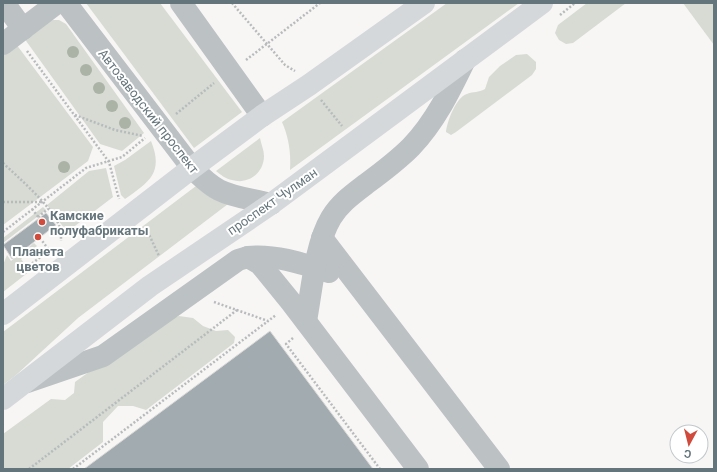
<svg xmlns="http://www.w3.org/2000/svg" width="717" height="472" font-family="Roboto,sans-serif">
	<rect width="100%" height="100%" fill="#f7f6f4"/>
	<g fill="#d7dbd4">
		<polygon points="86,3 160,3 242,112 194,148"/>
		<path d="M447 3H519L290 170C291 153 289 138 282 122Z"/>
		<polygon points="587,3 626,3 573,43 566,44 559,40 555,33 558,25"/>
		<polygon points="683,3 714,3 714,45"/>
		<polygon points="53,20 59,20 66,24 144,133 122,151 100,144 24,38 47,22"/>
		<polygon points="16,44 93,147 88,161 3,225 3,54"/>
		<path d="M527 54 536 62V69L532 75 456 132 451 135 446 132C447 122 456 97 467 94 474 91 478 93 485 89L489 77 500 66 516 55Z"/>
		<path d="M260 138C261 144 264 150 264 156 264 173 248 185 232 180 226 179 221 175 216 171Z"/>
		<path d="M151 141C164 173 149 182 125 199L121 195 114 166 125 160Z"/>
		<polygon points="106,168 113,197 67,232 47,205 89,171"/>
		<path d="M196 186C206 196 215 201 228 204L78 318 15 376 3 385V332Z"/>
		<polygon points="43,207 46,210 3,243 3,238"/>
		<polygon points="34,243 37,246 21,259 30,271 3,292 3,265 7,255 11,261"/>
		<polygon points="179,316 193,318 203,326 216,331 228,330 235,337 234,343 146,410 133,406 118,406 103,422 103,442 68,469 3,469 3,434 51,399 65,400 74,393 75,382 157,323"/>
	</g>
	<g fill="#a2abaf" stroke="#d8d8d7">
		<polygon points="46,213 56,225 12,259 3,245"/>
		<polygon points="270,331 373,469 84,469"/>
	</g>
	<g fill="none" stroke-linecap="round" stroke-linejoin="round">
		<g stroke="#b7bbbc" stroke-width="2.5" stroke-dasharray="2 2" stroke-linecap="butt">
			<polyline points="232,3 285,65 295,71"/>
			<polyline points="560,15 575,3"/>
			<polyline points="27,51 109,162 119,199"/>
			<polyline points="246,60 320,3"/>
			<polyline points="321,100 342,126"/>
			<polyline points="176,114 214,83"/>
			<polyline points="75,115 115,130 143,136"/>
			<path d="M3 163C19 178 49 204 58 223 61 229 61 235 61 241"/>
			<polyline points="3,202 42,202"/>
			<polyline points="32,209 39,218"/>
			<polyline points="38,217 48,209"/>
			<polyline points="146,228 159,256"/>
			<polyline points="3,232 86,168 122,157 145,138"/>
			<polyline points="40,238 49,250"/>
			<polyline points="29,266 48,251"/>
			<polyline points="214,302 268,321 276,315"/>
			<polyline points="293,338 286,344 380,469"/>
			<polyline points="29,469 237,310"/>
			<polyline points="73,469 268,321"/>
		</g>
		<g stroke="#bcc1c4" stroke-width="22">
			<polyline points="4,3 23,29"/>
			<path d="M66 3 192 168C200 176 209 185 219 190 235 198 253 199 271 204"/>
			<polyline points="181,3 262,116"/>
			<polyline points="3,44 57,3"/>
			<polyline points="322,238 499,469"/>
			<path d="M248 257C275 254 304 264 329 272"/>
			<path d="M306 321C312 289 315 245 331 218 340 203 353 194 366 184 381 173 397 161 411 147 435 122 450 91 465 60"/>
			<polyline points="27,382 103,356 238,260 248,257 260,264 291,302 418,469"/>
		</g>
		<g stroke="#d4d8da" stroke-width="22">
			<polyline points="3,314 192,168 262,116 309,85 424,3"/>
			<polyline points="3,399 150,286 271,204 542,3"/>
		</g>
	</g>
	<g fill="#abb2a6">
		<circle cx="73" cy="52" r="6"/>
		<circle cx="86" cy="70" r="6"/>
		<circle cx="99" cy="88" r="6"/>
		<circle cx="112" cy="106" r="6"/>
		<circle cx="125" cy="123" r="6"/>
		<circle cx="64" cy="167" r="6"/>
	</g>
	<g fill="#d04b3b" stroke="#fff" stroke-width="1.5">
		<circle cx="42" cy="222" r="4"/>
		<circle cx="38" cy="237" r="4"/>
	</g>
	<g text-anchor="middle" stroke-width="4" stroke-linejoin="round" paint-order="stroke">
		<g font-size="13" fill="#65757c" stroke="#fff">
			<text transform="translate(149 111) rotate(52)" y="5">Автозаводский проспект</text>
			<text transform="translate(272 201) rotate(-35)" y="5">проспект Чулман</text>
		</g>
		<g font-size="13" font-weight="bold" fill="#65757c" stroke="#fff" text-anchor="start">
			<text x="50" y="220">Камские<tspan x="50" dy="15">полуфабрикаты</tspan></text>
			<text x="38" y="256" text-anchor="middle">Планета<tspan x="38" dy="15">цветов</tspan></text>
		</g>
	</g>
	<rect width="717" height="472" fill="none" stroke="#65757c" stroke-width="8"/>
	<g transform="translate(689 444) rotate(187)"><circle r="19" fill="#ffffff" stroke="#c1c8cb"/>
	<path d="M0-3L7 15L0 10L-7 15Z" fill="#d04b3b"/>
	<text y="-6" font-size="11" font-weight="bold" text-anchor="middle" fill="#65757c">С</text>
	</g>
</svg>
